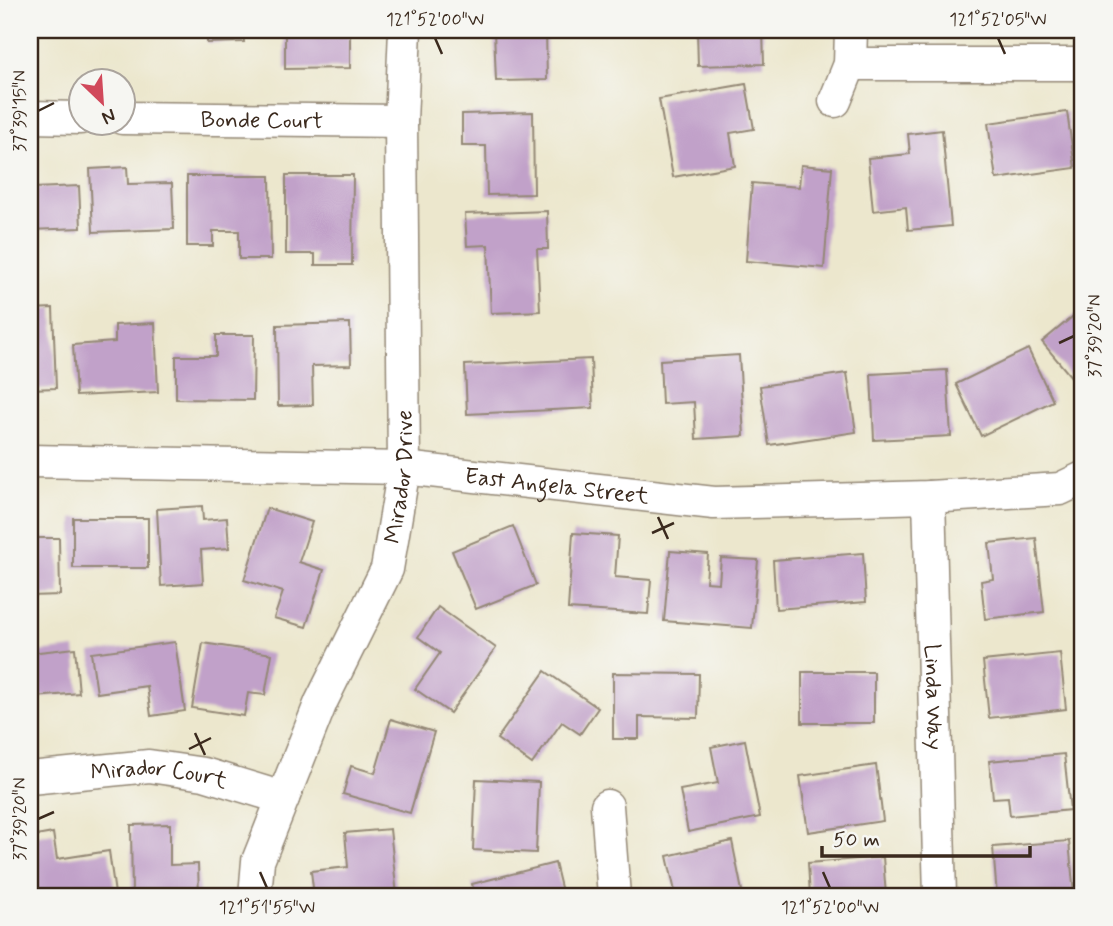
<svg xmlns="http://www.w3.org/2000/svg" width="1113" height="926" font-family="Mynerve,sans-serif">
	<rect width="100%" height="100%" fill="#f6f6f2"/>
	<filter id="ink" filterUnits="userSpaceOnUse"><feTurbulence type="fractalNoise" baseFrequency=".0143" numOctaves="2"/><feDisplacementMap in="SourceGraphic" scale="14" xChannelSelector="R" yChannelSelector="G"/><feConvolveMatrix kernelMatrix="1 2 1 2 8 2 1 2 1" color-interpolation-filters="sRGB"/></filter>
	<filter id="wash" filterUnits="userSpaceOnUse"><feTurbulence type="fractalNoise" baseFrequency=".00686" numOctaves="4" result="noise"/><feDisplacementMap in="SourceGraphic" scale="28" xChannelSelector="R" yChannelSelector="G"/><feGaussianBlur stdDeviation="1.57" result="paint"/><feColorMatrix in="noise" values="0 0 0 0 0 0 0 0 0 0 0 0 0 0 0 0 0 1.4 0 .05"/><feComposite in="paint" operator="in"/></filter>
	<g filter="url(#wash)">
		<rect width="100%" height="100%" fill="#ece7cd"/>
		<g id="blocks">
			<g fill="#c1a1c9">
				<polygon points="207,30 243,30 244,42 207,43"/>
				<polygon points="285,30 350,30 350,68 285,69"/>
				<polygon points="494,30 546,30 547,80 496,81"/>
				<polygon points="697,30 763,30 764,64 698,66"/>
				<polygon points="746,84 754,129 730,133 735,166 673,177 659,99"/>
				<polygon points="533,112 534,194 487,195 486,146 462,146 462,114"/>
				<polygon points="1067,112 1075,168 996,179 988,123"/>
				<polygon points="942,130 951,226 908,230 906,207 873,211 868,158 910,154 908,134"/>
				<polygon points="30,159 33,159 34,188 79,186 81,228 30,230"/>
				<polygon points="801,165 832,168 824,268 746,261 752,183 799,187"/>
				<polygon points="127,167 128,184 172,183 174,229 93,232 90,169"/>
				<polygon points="286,175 353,175 352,265 315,265 315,254 286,254"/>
				<polygon points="187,176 270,176 271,259 239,259 239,231 213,231 213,246 187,246"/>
				<polygon points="547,211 548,249 537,249 540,311 491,313 488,245 467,246 465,214"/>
				<polygon points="53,308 56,388 30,389 30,309"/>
				<polygon points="1083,308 1083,368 1072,378 1042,342"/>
				<polygon points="155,323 158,392 76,396 73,345 115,342 115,325"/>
				<polygon points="350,323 351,365 312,366 313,405 278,406 277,325"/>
				<polygon points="216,335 254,335 253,400 176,399 176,356 216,356"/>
				<polygon points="1028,349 1053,401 981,436 956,384"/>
				<polygon points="739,355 744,436 696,439 694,402 662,404 660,360"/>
				<polygon points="591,359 593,408 467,414 465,365"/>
				<polygon points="947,370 951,436 874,440 871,374"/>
				<polygon points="847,373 856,432 769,445 760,386"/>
				<polygon points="202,506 203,520 227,518 229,548 201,550 203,583 161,586 157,509"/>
				<polygon points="267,508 312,522 299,562 324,570 306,627 274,618 283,592 244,580"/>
				<rect x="73" y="518" width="75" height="50"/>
				<polygon points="513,526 536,585 476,609 452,551"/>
				<polygon points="573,533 618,536 615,577 651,580 648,614 568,609"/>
				<polygon points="30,538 59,538 60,595 30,596"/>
				<polygon points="1036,538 1044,612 985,619 981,581 993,579 989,543"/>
				<polygon points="670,551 708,554 706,582 719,583 721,558 758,560 752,628 664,621"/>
				<polygon points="863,553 866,602 776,609 773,560"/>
				<polygon points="438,607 496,648 450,713 415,689 440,653 418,637"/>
				<polygon points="175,642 185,711 151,716 147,686 97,693 91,653"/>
				<polygon points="203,643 272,654 265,695 248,693 244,716 192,708"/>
				<polygon points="75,648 79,693 35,697 38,724 30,725 30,653"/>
				<polygon points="1060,653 1066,709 989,718 983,661"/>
				<polygon points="545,671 598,708 580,734 562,722 532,764 497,739"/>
				<rect x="802" y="672" width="72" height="51"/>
				<polygon points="613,673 699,674 698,718 639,717 639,739 613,739"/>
				<polygon points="391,719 434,732 410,813 343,794 351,766 375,773"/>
				<polygon points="745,740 760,817 688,832 680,790 718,783 711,747"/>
				<polygon points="1064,754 1070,810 1010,816 1008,797 993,798 989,761"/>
				<polygon points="876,765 883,821 808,832 800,776"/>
				<polygon points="476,779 539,782 536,853 473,850"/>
				<polygon points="170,824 170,865 198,864 199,896 132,896 131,825"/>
				<polygon points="390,829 397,896 314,896 311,871 348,867 345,833"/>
				<polygon points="53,833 57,859 109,851 115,894 98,896 36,896 30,837"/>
				<polygon points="732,841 743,896 676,896 667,856"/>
				<polygon points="1069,841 1074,896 997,896 993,847"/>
				<polygon points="883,857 886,896 810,896 808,863"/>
				<polygon points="555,863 563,896 475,896 472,884"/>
			</g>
		</g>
	</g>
	<g filter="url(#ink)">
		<use href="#blocks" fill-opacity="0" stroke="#948876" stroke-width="2"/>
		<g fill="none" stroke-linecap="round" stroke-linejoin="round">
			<g stroke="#948876" stroke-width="35">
				<g id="minor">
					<polyline points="850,64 1083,64"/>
					<polyline points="835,101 850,64 851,30"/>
					<polyline points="30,117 80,118"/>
					<path id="s1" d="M122 118 401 121"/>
					<path id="s2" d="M30 461 404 468 714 503 929 497 1060 489 1083 478"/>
					<path id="s3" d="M929 497 940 896"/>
					<path id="s4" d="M30 778 149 766 204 774 283 798"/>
					<polyline points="607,806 614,896"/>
					<path id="s5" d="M255 896 258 861 321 702 387 569 404 468 401 121 405 30"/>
				</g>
			</g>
			<use href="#minor" stroke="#fff" stroke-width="32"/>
		</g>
	</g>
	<path fill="none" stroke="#3b2a1e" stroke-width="2.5" d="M435 38 442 54M998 38 1005 54M38 111 54 103M1059 343 1074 336M658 517 668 539M652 533 674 523M195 733 205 755M189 749 211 738M38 819 54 812M260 872 267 888M823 872 830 888"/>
	<g text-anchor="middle" stroke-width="5" stroke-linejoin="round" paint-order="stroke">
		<g font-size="23" fill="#3b2a1e" stroke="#f6f6f2">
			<text dy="8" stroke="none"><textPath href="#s1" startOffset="140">Bonde Court</textPath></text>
			<text dy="8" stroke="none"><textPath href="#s5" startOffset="448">Mirador Drive</textPath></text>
			<text dy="8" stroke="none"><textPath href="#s2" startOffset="528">East Angela Street</textPath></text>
			<text dy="8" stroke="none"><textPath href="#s3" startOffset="200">Linda Way</textPath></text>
			<text dy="8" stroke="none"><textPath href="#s4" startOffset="130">Mirador Court</textPath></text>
		</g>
	</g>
	<rect width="1113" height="926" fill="none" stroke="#f6f6f2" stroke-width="77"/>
	<g transform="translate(102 102) rotate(155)"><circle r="33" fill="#f6f6f2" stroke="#aba49d" stroke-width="2"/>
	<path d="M0-5L12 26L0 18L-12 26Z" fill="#d1495b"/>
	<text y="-10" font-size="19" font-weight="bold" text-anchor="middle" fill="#3b2a1e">N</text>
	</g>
	<path d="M822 846v10h208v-10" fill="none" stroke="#3b2a1e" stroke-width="3.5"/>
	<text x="833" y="846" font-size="21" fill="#3b2a1e" stroke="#f6f6f2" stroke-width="5" paint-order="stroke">50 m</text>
	<rect x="38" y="38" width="1036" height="850" fill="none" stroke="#3b2a1e" stroke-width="2.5"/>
	<g font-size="18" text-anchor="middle" fill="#3b2a1e">
		<text x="435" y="25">121°52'00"W</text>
		<text x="998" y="25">121°52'05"W</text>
		<text transform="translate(19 111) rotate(-90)" y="6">37°39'15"N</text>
		<text transform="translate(1094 336) rotate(-90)" y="6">37°39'20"N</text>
		<text transform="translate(19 819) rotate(-90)" y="6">37°39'20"N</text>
		<text x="267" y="913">121°51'55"W</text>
		<text x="830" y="913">121°52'00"W</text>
	</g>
</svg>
